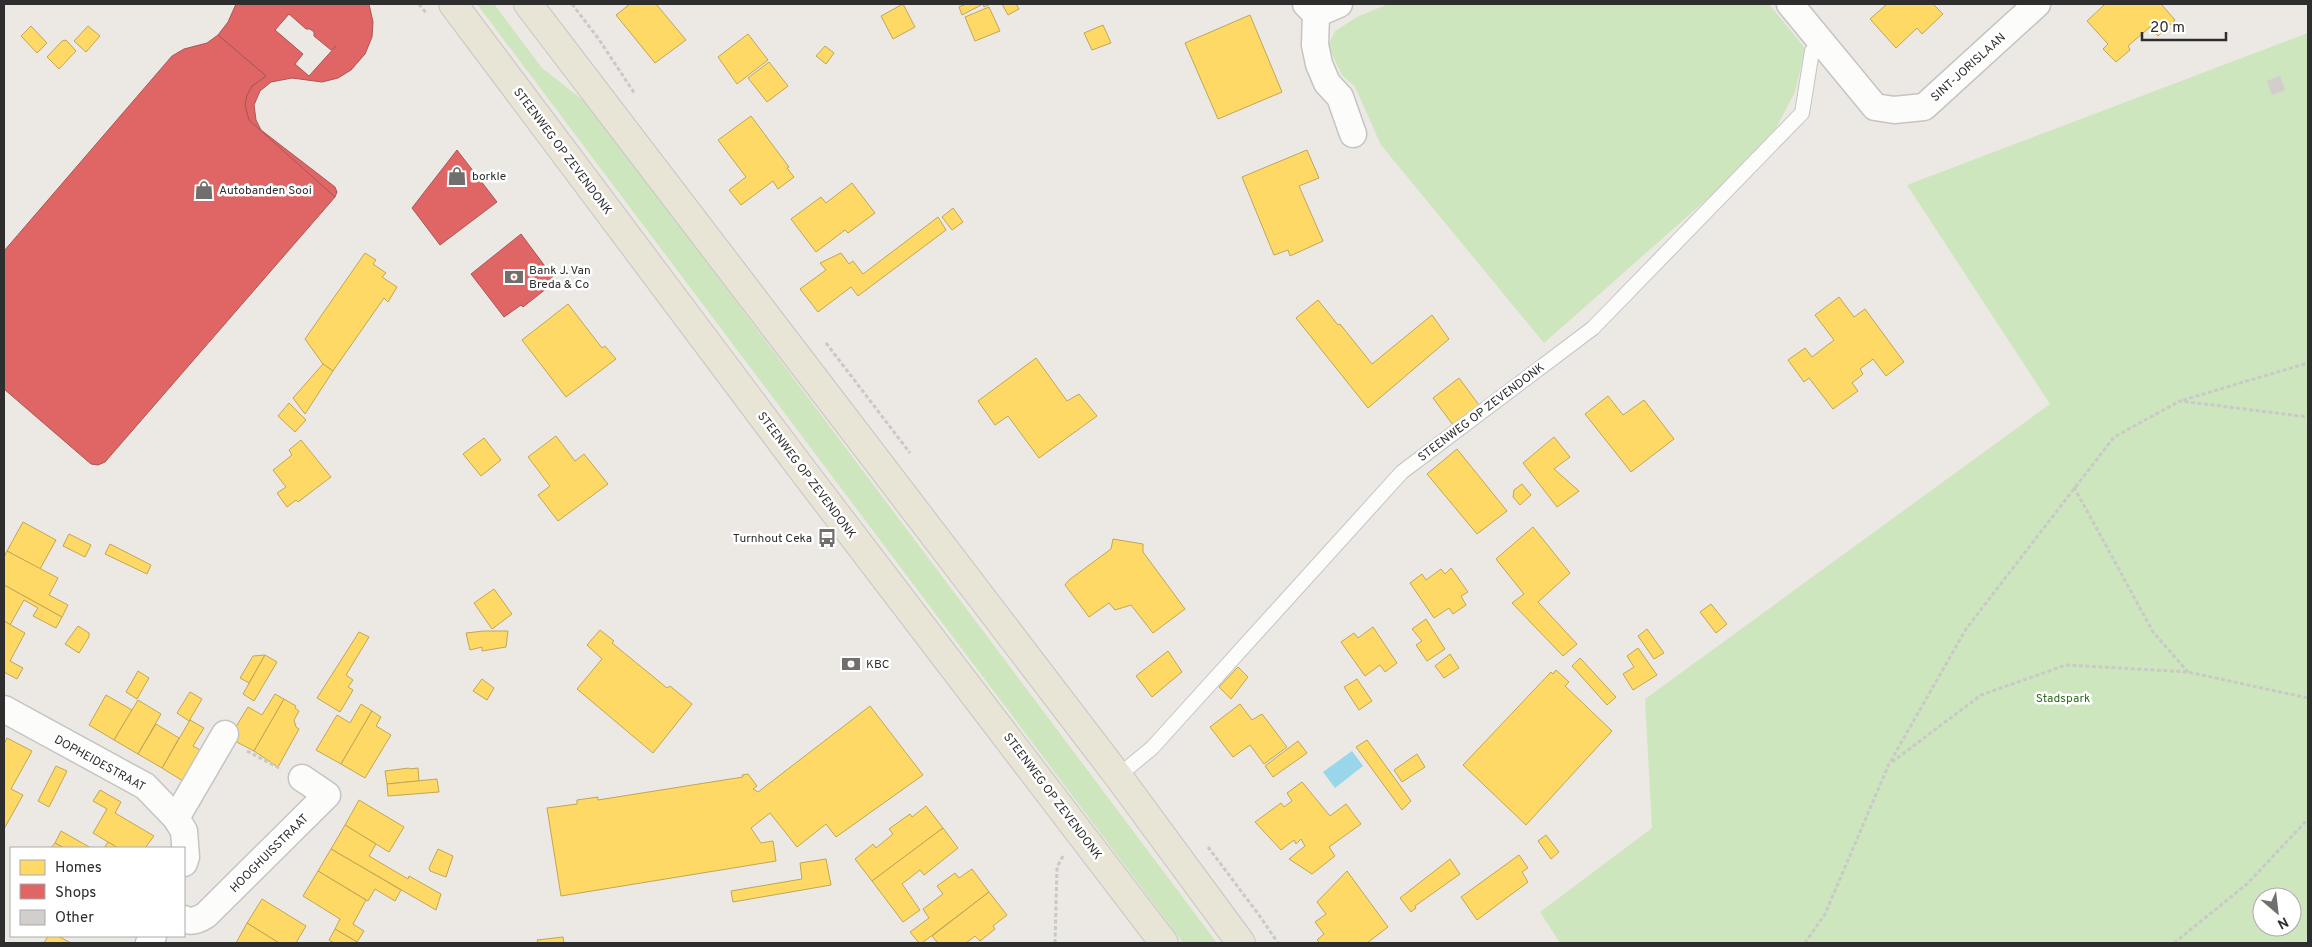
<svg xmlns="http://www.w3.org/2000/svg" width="2312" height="947" font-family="Overpass,sans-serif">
	<rect width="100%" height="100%" fill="#ece8e4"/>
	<g fill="#cee6be" fill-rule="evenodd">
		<polygon points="477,4 494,4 542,68 588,104 1217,943 1183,943"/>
		<polygon points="1388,4 1769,4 1805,48 1795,92 1766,147 1544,343 1381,145 1355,87 1342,75 1328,46 1335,31 1357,17"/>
		<path d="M2308 33V943H1560L1540 912 1652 828 1645 699 2050 404 1907 185ZM2262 897H2292V927H2262Z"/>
	</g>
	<polygon fill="#99d6ec" points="1352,751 1363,766 1335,788 1323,772"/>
	<g fill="#ffd966" stroke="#c0a655">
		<polygon points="630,4 656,4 686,40 655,63 616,15"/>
		<polygon points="903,4 915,27 893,39 881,16"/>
		<polygon points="966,4 990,4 984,7 983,4 962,15 959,7"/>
		<polygon points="1002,4 1016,4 1019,9 1008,15"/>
		<polygon points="1887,4 1933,4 1943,14 1922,34 1917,28 1896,48 1870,19"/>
		<polygon points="2102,4 2161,4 2175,20 2158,36 2150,27 2128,46 2130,50 2116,62 2103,49 2108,44 2087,21 2104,5"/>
		<polygon points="989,7 1000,31 975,41 965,17"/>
		<polygon points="1250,15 1282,92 1218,119 1185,43"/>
		<polygon points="1103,25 1111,43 1092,50 1084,33"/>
		<polygon points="31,26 47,43 37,53 21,36"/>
		<polygon points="88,26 100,36 86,52 74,41"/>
		<polygon points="748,34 768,60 737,84 718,57"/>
		<polygon points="66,40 76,51 59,69 47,57 62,41"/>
		<polygon points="825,46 834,53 826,64 816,56"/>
		<polygon points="769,62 788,86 767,102 748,78"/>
		<polygon points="751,116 789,167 787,168 794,177 778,189 773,181 741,205 729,190 746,177 718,140"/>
		<polygon points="1307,150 1319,178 1299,186 1323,241 1290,256 1288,250 1274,255 1242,177"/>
		<polygon points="852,183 875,213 848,233 845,230 816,252 791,219 821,197 826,203"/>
		<polygon points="953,208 963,222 952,230 942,217"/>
		<polygon points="938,217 946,230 858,296 851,287 818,312 800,289 826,270 820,263 841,253 849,264 853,261 863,274"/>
		<polygon points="365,253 376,260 373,264 386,273 382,277 397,287 388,302 384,298 333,371 323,364 305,339"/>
		<polygon points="1839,297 1854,317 1865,309 1904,362 1886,376 1873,359 1860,369 1863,374 1852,383 1858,391 1833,409 1809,378 1804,382 1788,360 1805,348 1812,357 1834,340 1815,315"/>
		<polygon points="1318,300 1338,325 1340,324 1372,364 1432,315 1449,339 1368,408 1296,318"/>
		<polygon points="568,304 602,348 605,346 616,359 566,397 522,340"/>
		<polygon points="1036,358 1067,401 1079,394 1097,416 1039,458 1008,416 995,425 978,401"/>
		<polygon points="323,364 333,371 305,414 293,398"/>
		<polygon points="1459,378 1479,405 1453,425 1433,398"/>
		<polygon points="1608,396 1623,415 1644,400 1674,439 1631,472 1585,414"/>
		<polygon points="289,403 306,420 295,432 278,416"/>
		<polygon points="556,436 575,461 584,454 608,484 558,521 538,495 550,486 528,457"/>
		<polygon points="1554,437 1570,457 1554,469 1579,491 1557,507 1523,463"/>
		<polygon points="484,438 501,460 481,476 463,454"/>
		<polygon points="301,440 331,477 298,502 296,500 287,507 277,493 286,487 273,470 292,455 289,450"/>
		<polygon points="1457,449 1507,511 1477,534 1427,474"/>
		<polygon points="1522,484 1531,495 1520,505 1513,497 1514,490"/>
		<polygon points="23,522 56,540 40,569 7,551"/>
		<polygon points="1533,527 1570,573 1538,602 1577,644 1563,656 1512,603 1524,594 1496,559"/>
		<polygon points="69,534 91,545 85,557 63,546"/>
		<polygon points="1113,539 1143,544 1143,552 1185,609 1153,633 1131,605 1115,610 1109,603 1089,617 1065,585 1069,580 1111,549"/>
		<polygon points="110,544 151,565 147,574 105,554"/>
		<polygon points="7,551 58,578 49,595 68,605 62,617 4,585 4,557"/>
		<polygon points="1451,568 1468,592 1461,596 1466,605 1453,614 1449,608 1434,618 1410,583 1422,574 1426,580 1441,569 1445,574"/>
		<polygon points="4,585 62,617 56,628 33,616 38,608 24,600 10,625 4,621"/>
		<polygon points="494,589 512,614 492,629 474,603"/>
		<polygon points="1711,604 1727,624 1716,633 1700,612"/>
		<polygon points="1426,619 1445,649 1427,661 1416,645 1422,641 1412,629"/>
		<polygon points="4,621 25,633 10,661 23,668 17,679 4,672"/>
		<polygon points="78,626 89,633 89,637 79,653 65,644"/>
		<polygon points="1373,627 1397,663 1385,672 1380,665 1365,676 1341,642 1354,633 1358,638"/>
		<polygon points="1647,629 1664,653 1654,659 1638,636"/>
		<polygon points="600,630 614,641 612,643 667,688 670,686 692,704 653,753 577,689 602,659 587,645"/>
		<polygon points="484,631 508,631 506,647 482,651 482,647 470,650 466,633"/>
		<polygon points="359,632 369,637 346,675 353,680 348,687 353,690 340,712 317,698"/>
		<polygon points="1638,648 1657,675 1633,690 1623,674 1634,667 1627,656"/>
		<polygon points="1168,651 1182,672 1152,697 1136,676"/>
		<polygon points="1450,654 1459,668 1444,678 1435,666"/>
		<polygon points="265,655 249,683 240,678 253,656"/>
		<polygon points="265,655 277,662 254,701 243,694"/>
		<polygon points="1580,658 1616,697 1607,705 1572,666"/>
		<polygon points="1238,667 1248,677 1231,699 1219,687"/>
		<polygon points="1556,670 1569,682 1565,686 1612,731 1526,825 1463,765 1551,672 1553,674"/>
		<polygon points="138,671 149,678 137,699 126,692"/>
		<polygon points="482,679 494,688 487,700 473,691"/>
		<polygon points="1357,679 1372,701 1359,710 1344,687"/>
		<polygon points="190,692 202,699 189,721 177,713"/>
		<polygon points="275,694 284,699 254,751 229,738 248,707 262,715"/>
		<polygon points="106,695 132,710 114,740 89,725"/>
		<polygon points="284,699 296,706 295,708 299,711 294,720 296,727 299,729 278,767 254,751"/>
		<polygon points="138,700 161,714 138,754 114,740"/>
		<polygon points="361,704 372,711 341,764 316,750 337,715 350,723"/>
		<polygon points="1240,704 1252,720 1262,714 1287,747 1264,764 1250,745 1233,757 1210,727"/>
		<polygon points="870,706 923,775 836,837 826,824 797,847 770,813 751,828 761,843 773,841 776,861 561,896 547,808 577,804 577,800 598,797 598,800 743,777 742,775 748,774 757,786 753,789 758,792"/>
		<polygon points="372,711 381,717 376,726 391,735 365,778 341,764"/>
		<polygon points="190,720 204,728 193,746 202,751 183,781 162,768"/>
		<polygon points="156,724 179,738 162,768 138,754"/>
		<polygon points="7,738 32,751 11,789 23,795 4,829 4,744"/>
		<polygon points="1367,740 1411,801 1402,810 1356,747"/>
		<polygon points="1298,741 1307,753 1273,777 1265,766"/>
		<polygon points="1417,754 1425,767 1402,782 1394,770"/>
		<polygon points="56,766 67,771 49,807 38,801"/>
		<polygon points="409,768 410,769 418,768 419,781 387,784 385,771"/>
		<polygon points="437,779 439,792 388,796 387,784"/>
		<polygon points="1302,782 1330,816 1346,804 1361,824 1329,847 1335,856 1312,874 1289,859 1305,846 1301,839 1296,844 1294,840 1281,850 1255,822 1281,803 1284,807 1292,801 1287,793"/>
		<polygon points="100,790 121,802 115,813 154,836 145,848 118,848 93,833 107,809 93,801"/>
		<polygon points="359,800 404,827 389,852 345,825"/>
		<polygon points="926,806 943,828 872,881 855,859 873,844 876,848 893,834 889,829 910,814 912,817"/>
		<polygon points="345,825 376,844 369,856 408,879 409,876 441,894 436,910 331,849"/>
		<polygon points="943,828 958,848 924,875 920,870 902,884 920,910 903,922 872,881"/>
		<polygon points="61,831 91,848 64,848 55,843"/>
		<polygon points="1546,835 1559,852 1551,859 1538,841"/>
		<polygon points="108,842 118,848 104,848"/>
		<polygon points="55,843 64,848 51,848"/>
		<polygon points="331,849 401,890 395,901 375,889 368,901 318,871"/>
		<polygon points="438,849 453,856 446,877 430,871 429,868"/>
		<polygon points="1519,855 1528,868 1522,872 1528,882 1477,920 1461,897"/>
		<polygon points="826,859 831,885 733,902 731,891 802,879 800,863"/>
		<polygon points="1450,859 1460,874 1415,906 1416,908 1411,912 1400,898"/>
		<polygon points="972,869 989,892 922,943 919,943 910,932 929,918 923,909 943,894 937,886 955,873 959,878"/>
		<polygon points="318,871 366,900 353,924 364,931 357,942 335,929 340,919 303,896"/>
		<polygon points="1347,871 1388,927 1367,943 1320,943 1317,940 1324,934 1315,922 1326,914 1317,902"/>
		<polygon points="989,892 1007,915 993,926 995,929 980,941 975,936 966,943 938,943 932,936"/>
		<polygon points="262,899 306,926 296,943 279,943 247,923"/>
		<polygon points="247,923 279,943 236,943"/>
		<polygon points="335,929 357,942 356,943 334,943 329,940"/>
		<polygon points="48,936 58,936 71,943 44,943"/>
		<polygon points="563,937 564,943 538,943 537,940"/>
	</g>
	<g fill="#e06666" stroke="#ab5555" fill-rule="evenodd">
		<path d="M236 4H369L373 22 372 37 365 54 351 70 338 78 322 82 292 78 271 82 260 91 254 105 256 120 261 130 335 187 337 192 335 197 255 128 248 118 245 105 247 95 252 86 266 76 218 35 228 22ZM289 14 306 29H310L314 32V36L331 50 336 46 309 76 295 64 303 54 275 30Z"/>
		<polygon points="218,35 266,76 252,86 247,95 245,105 249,120 335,197 105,462 98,465 91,464 4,389 4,251 172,56 184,49 207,43"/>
		<polygon points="457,150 497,202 440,245 412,208"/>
		<polygon points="521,234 556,281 523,307 521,305 504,317 471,274"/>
	</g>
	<polygon fill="#d1cecb" stroke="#d7d4d0" points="2280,76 2285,90 2272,95 2267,81"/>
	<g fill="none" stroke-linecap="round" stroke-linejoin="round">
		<g stroke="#c5c4c5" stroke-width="16">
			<polyline id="service" points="1118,776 1152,748 1402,472 1593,328 1802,113 1812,51 1821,42"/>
		</g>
		<g stroke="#c5c4c5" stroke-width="29">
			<g id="minor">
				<polyline points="1306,4 1316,14 1339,4"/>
				<polyline points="1790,4 1875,107 1894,110 1924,107 2037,4"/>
				<polyline points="1316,14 1315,45 1319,64 1327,83 1340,97 1353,134"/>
				<polyline points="4,709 145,786 176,818 184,831 186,857 184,863"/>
				<polyline points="176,818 225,734"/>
				<path d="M184 919C191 923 200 919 206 915L327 795 302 778"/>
				<polyline points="149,943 153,936"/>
			</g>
		</g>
		<g stroke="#c6c5c4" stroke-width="30">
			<g id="primary">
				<polyline points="453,4 801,468 1164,943"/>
				<polyline points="528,4 1118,776 1241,943"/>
			</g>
		</g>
		<g stroke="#c9c9c8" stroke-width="3" stroke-dasharray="4 2.5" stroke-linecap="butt">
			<polyline points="419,4 426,13"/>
			<polyline points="572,4 598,38 635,94"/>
			<polyline points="826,343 910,453"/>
			<polyline points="2183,400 2308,363"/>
			<polyline points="2074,487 2153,632 2188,672"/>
			<polyline points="247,751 279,768"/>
			<polyline points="1892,762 1981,695 2066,665 2188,672 2308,698"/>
			<polyline points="1208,847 1259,915 1278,943"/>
			<polyline points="1055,943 1057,867 1063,856"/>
			<polyline points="1805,943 1825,914 1889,764 1966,629 2114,437 2180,401 2308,417"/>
			<polyline points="2174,943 2247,884 2308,819"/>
		</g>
		<use href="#service" stroke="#fcfcfb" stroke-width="14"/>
		<use href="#minor" stroke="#fcfcfb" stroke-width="26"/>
		<use href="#primary" stroke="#e8e4d6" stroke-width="28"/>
	</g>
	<defs>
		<g id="shop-bare" transform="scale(1.5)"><path d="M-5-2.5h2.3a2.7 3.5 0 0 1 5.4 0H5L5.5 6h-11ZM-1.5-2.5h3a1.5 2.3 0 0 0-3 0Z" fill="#706f6e" stroke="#fff" stroke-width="2.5" paint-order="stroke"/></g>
		<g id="bank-bare" transform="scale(1.5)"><path d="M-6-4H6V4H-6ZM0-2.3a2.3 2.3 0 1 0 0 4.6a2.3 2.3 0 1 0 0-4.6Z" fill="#706f6e" stroke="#fff" stroke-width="2.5" paint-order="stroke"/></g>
		<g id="bus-bare" transform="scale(1.5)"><path d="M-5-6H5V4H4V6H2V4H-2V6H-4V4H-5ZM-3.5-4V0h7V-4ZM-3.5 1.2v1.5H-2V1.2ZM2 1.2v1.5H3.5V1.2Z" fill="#706f6e" stroke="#fff" stroke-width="2.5" paint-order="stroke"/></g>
	</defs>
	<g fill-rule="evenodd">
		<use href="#shop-bare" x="457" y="176"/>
		<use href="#shop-bare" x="204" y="190"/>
		<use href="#bank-bare" x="514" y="277"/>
		<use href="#bus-bare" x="827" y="538"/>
		<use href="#bank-bare" x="851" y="664"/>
	</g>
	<g text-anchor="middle" stroke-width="5" stroke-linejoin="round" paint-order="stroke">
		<g font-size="12" fill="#2e2e2e" stroke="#fff">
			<text transform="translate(1968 67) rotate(-42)" y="4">SINT-JORISLAAN</text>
			<text transform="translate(563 151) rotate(53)" y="4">STEENWEG OP ZEVENDONK</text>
			<text transform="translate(1481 412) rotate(-37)" y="4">STEENWEG OP ZEVENDONK</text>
			<text transform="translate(807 475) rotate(53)" y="4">STEENWEG OP ZEVENDONK</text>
			<text transform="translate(100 763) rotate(29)" y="4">DOPHEIDESTRAAT</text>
			<text transform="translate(1053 796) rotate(53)" y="4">STEENWEG OP ZEVENDONK</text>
			<text transform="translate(269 853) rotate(-45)" y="4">HOOGHUISSTRAAT</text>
		</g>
		<g font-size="12" fill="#2e2e2e" stroke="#fff" text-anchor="start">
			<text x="472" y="180">borkle</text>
			<text x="219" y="194">Autobanden Sooi</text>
			<text x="529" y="274">Bank J. Van<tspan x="529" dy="14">Breda &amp; Co</tspan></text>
			<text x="812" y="542" text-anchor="end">Turnhout Ceka</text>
			<text x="866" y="668">KBC</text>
		</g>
		<g font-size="12" fill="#2c6e1b" stroke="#fff">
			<text x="2063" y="702">Stadspark</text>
		</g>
	</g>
	<rect width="2312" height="947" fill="none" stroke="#2e2e2e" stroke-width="10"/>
	<rect x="10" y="847" width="175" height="90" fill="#ffffff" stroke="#ababab"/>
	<rect x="20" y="860" width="25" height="15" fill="#ffd966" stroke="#ababab"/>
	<text x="55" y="872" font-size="15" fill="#2e2e2e">Homes</text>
	<rect x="20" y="884" width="25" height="15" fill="#e06666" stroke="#ababab"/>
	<text x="55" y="897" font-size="15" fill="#2e2e2e">Shops</text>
	<rect x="20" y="910" width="25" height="15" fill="#d1cecb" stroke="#ababab"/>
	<text x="55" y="922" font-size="15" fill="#2e2e2e">Other</text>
	<g transform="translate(2277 912) rotate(152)"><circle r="24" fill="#ffffff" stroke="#ababab"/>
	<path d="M0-4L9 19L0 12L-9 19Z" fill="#706f6e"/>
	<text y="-8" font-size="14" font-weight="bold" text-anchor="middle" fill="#2e2e2e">N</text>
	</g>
	<path d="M2142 32v8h84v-8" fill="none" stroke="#2e2e2e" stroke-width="2.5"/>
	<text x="2150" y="32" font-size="15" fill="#2e2e2e" stroke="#ffffff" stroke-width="4" paint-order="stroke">20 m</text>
</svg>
